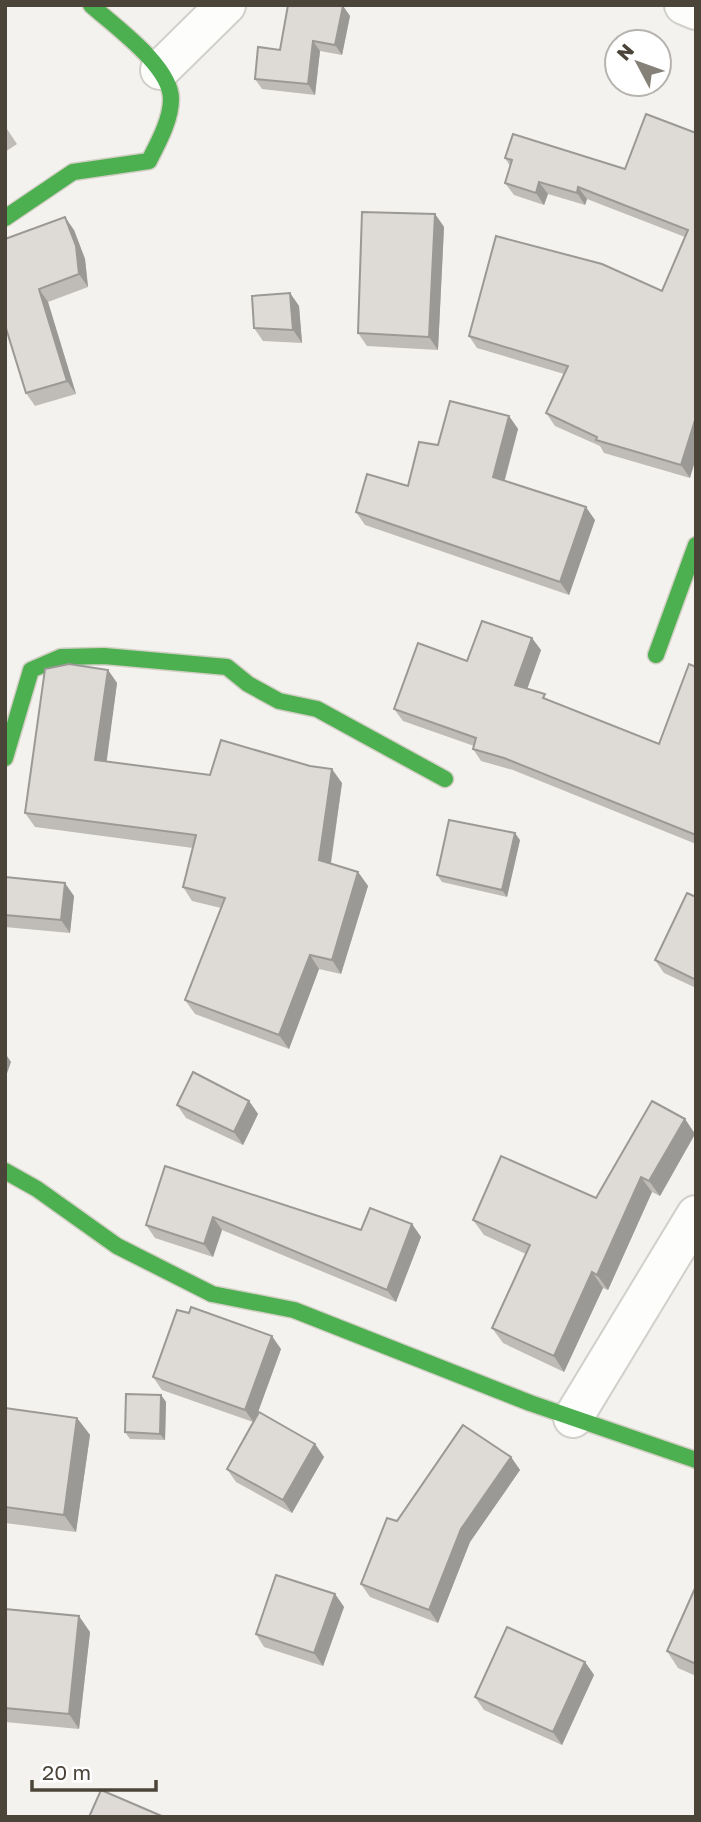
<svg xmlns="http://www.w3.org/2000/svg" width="701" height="1822" font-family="'Golos Text',sans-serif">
	<rect width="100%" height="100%" fill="#f4f2ee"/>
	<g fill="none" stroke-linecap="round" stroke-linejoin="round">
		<g stroke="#d2d0cb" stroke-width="42">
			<g id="street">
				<polyline points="684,5 696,10"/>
				<polyline points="160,70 226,5"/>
				<polyline points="573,1418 696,1215"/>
			</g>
		</g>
		<g stroke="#d3cfc5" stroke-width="19">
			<g id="fast">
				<path d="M5 218 73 172 149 161C158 143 171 120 171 99 171 66 114 26 91 5"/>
				<polyline points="656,655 696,545"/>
				<polyline points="5,758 31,670 61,657 104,656 227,667 248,684 279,701 317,709 445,779"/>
				<polyline points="5,1171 37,1189 117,1246 212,1294 294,1310 530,1403 696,1460"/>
			</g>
		</g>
		<use href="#street" stroke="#fdfdfc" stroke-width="38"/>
		<use href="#fast" stroke="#4caf50" stroke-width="16"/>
	</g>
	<g fill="#bfbcb8">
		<polygon points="343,6 350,16 342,55 320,51 315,95 262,89 255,79 280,50"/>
		<polygon points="5,126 17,144 5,152"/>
		<polygon points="696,133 690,478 604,453 600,446 555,426 546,413 564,374 477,348 469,336 662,291 685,237 587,199 585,205 548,194 544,205 514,195 505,183 510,166 505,158 625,169"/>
		<polygon points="435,214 444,227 438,350 367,346 358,333"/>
		<polygon points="74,230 85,259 88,287 48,302 76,394 35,406 26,393 5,325"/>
		<polygon points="290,293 299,306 302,343 263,341 254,328"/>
		<polygon points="509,416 518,429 505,480 595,520 569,595 365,525 356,512 408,486 438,445"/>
		<polygon points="541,650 527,689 549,700 659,744 696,667 696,844 513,770 481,761 473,749 474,746 403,721 394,709 467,661"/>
		<polygon points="108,670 117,683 106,761 210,775 342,783 331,864 358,872 368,886 341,974 319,969 289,1049 195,1014 185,1000 221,908 192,901 183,887 193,848 35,827 25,813"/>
		<polygon points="520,840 507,897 442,882 437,875"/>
		<polygon points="5,877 74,896 70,933 5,927"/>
		<polygon points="696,897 696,988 664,973 655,960"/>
		<polygon points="249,1101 258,1114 243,1145 186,1118 177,1105"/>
		<polygon points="685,1119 695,1134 660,1196 652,1192 608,1290 603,1288 564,1372 503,1343 492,1328 526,1254 484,1235 473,1220 596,1198"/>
		<polygon points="165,1166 361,1230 412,1224 421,1237 396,1302 222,1230 213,1257 155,1238 146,1225"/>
		<polygon points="281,1349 257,1415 315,1444 324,1457 292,1513 236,1482 227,1469 253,1422 162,1390 153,1377"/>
		<polygon points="161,1395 166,1402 165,1440 130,1439 125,1432"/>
		<polygon points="5,1408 77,1418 90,1435 76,1532 5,1523"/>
		<polygon points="511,1457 520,1470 470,1542 438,1623 370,1597 361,1584 397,1521"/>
		<polygon points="696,1586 696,1676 678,1668 667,1651"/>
		<polygon points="335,1594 344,1607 323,1666 264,1647 256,1634"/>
		<polygon points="5,1609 90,1632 79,1729 5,1722"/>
		<polygon points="585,1662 594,1675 562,1745 484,1710 475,1697"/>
	</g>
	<g fill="#9b9996">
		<polygon points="343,6 350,16 342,55 335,45"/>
		<polygon points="313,41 320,51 315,95 308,84"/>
		<polygon points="539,182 548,194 544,205 536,193"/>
		<polygon points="578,187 587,199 585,205 577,193"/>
		<polygon points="435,214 444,227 438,350 429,337"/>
		<polygon points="65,217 74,230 85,259 88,287 79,274"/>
		<polygon points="39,289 48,302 76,394 67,381"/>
		<polygon points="290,293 299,306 302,343 293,330"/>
		<polygon points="509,416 518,429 502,489 493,477"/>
		<polygon points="696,417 696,458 690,478 681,465"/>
		<polygon points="586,507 595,520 569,595 560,582"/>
		<polygon points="532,638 541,650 524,698 515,685"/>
		<polygon points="108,670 117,683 105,774 95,760"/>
		<polygon points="332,769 342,783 329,874 319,860"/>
		<polygon points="515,833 520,840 507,897 502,890"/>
		<polygon points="358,872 368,886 341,974 332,960"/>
		<polygon points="65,883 74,896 70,933 61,920"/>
		<polygon points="310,955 319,969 289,1049 279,1035"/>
		<polygon points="5,1053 11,1062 5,1079"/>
		<polygon points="249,1101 258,1114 243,1145 234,1132"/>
		<polygon points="685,1119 695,1134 660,1196 649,1181"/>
		<polygon points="641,1177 652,1192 608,1290 597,1275"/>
		<polygon points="213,1217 222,1230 213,1257 204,1244"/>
		<polygon points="412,1224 421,1237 396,1302 387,1290"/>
		<polygon points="592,1272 603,1288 564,1372 554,1356"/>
		<polygon points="272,1336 281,1349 254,1423 245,1410"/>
		<polygon points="161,1395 166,1402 165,1440 160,1434"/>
		<polygon points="77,1418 90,1435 76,1532 64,1515"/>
		<polygon points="315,1444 324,1457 292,1513 283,1500"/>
		<polygon points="511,1457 520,1470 470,1542 438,1623 429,1610 461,1529"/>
		<polygon points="335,1594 344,1607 323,1666 314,1653"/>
		<polygon points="79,1616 90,1632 79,1729 69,1714"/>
		<polygon points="585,1662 594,1675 562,1745 553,1732"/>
	</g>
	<g fill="#dedbd6" stroke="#9b9996" stroke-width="2">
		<polygon points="288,5 343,6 335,45 313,41 308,84 255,79 258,47 280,50"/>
		<polygon points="646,114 696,133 696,417 681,465 596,440 597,437 546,413 568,366 469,336 496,236 602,264 662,291 688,230 578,187 577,193 539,182 536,193 505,183 512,160 505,158 513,134 625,169"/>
		<polygon points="362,212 435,214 429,337 358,333"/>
		<polygon points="65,217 76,246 79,274 39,289 67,381 26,393 5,325 5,239"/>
		<polygon points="290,293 293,330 254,328 252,296"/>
		<polygon points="450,401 509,416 493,477 586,507 560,582 356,512 367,474 408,486 419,442 438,445"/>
		<polygon points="482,621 532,638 515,685 545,694 543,698 659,744 689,664 696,667 696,835 504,758 473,749 476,738 394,709 418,643 467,661"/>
		<polygon points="69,664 108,670 95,760 210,775 221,740 310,766 332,769 319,860 358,872 332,960 310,955 279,1035 185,1000 225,898 183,887 196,835 25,813 45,669"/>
		<polygon points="449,820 515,833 502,890 437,875"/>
		<polygon points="5,877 65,883 61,920 5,915"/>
		<polygon points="687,893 696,897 696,980 655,960"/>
		<polygon points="193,1072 249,1101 234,1132 177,1105"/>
		<polygon points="652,1101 685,1119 649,1181 641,1177 597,1275 592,1272 554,1356 492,1328 530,1245 473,1220 501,1156 596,1198"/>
		<polygon points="165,1166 361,1230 370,1208 412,1224 387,1290 213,1217 204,1244 146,1225"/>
		<polygon points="191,1307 272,1336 245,1410 153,1377 177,1310 189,1313"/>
		<polygon points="126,1394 161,1395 160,1434 125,1432"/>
		<polygon points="5,1408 77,1418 64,1515 5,1507"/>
		<polygon points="259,1412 315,1444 283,1500 227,1469"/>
		<polygon points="463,1425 511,1457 461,1529 429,1610 361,1584 387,1518 397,1521"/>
		<polygon points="276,1575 335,1594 314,1653 256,1634"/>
		<polygon points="696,1586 696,1664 667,1651"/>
		<polygon points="5,1609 79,1616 69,1714 5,1708"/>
		<polygon points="507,1627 585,1662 553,1732 475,1697"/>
		<polygon points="101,1790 164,1817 89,1817"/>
	</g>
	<rect width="701" height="1822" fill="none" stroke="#4b4439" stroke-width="14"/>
	<g transform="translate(638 63) rotate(311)"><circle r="33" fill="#ffffff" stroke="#b7b4b0" stroke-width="2"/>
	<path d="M0-5L12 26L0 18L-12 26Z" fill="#868178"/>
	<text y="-10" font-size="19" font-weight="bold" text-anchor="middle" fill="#4b4439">N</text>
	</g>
	<path d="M32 1780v10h124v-10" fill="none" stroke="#4b4439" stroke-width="3.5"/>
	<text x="42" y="1780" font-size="21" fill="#4b4439" stroke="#ffffff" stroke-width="5" paint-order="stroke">20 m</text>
</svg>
